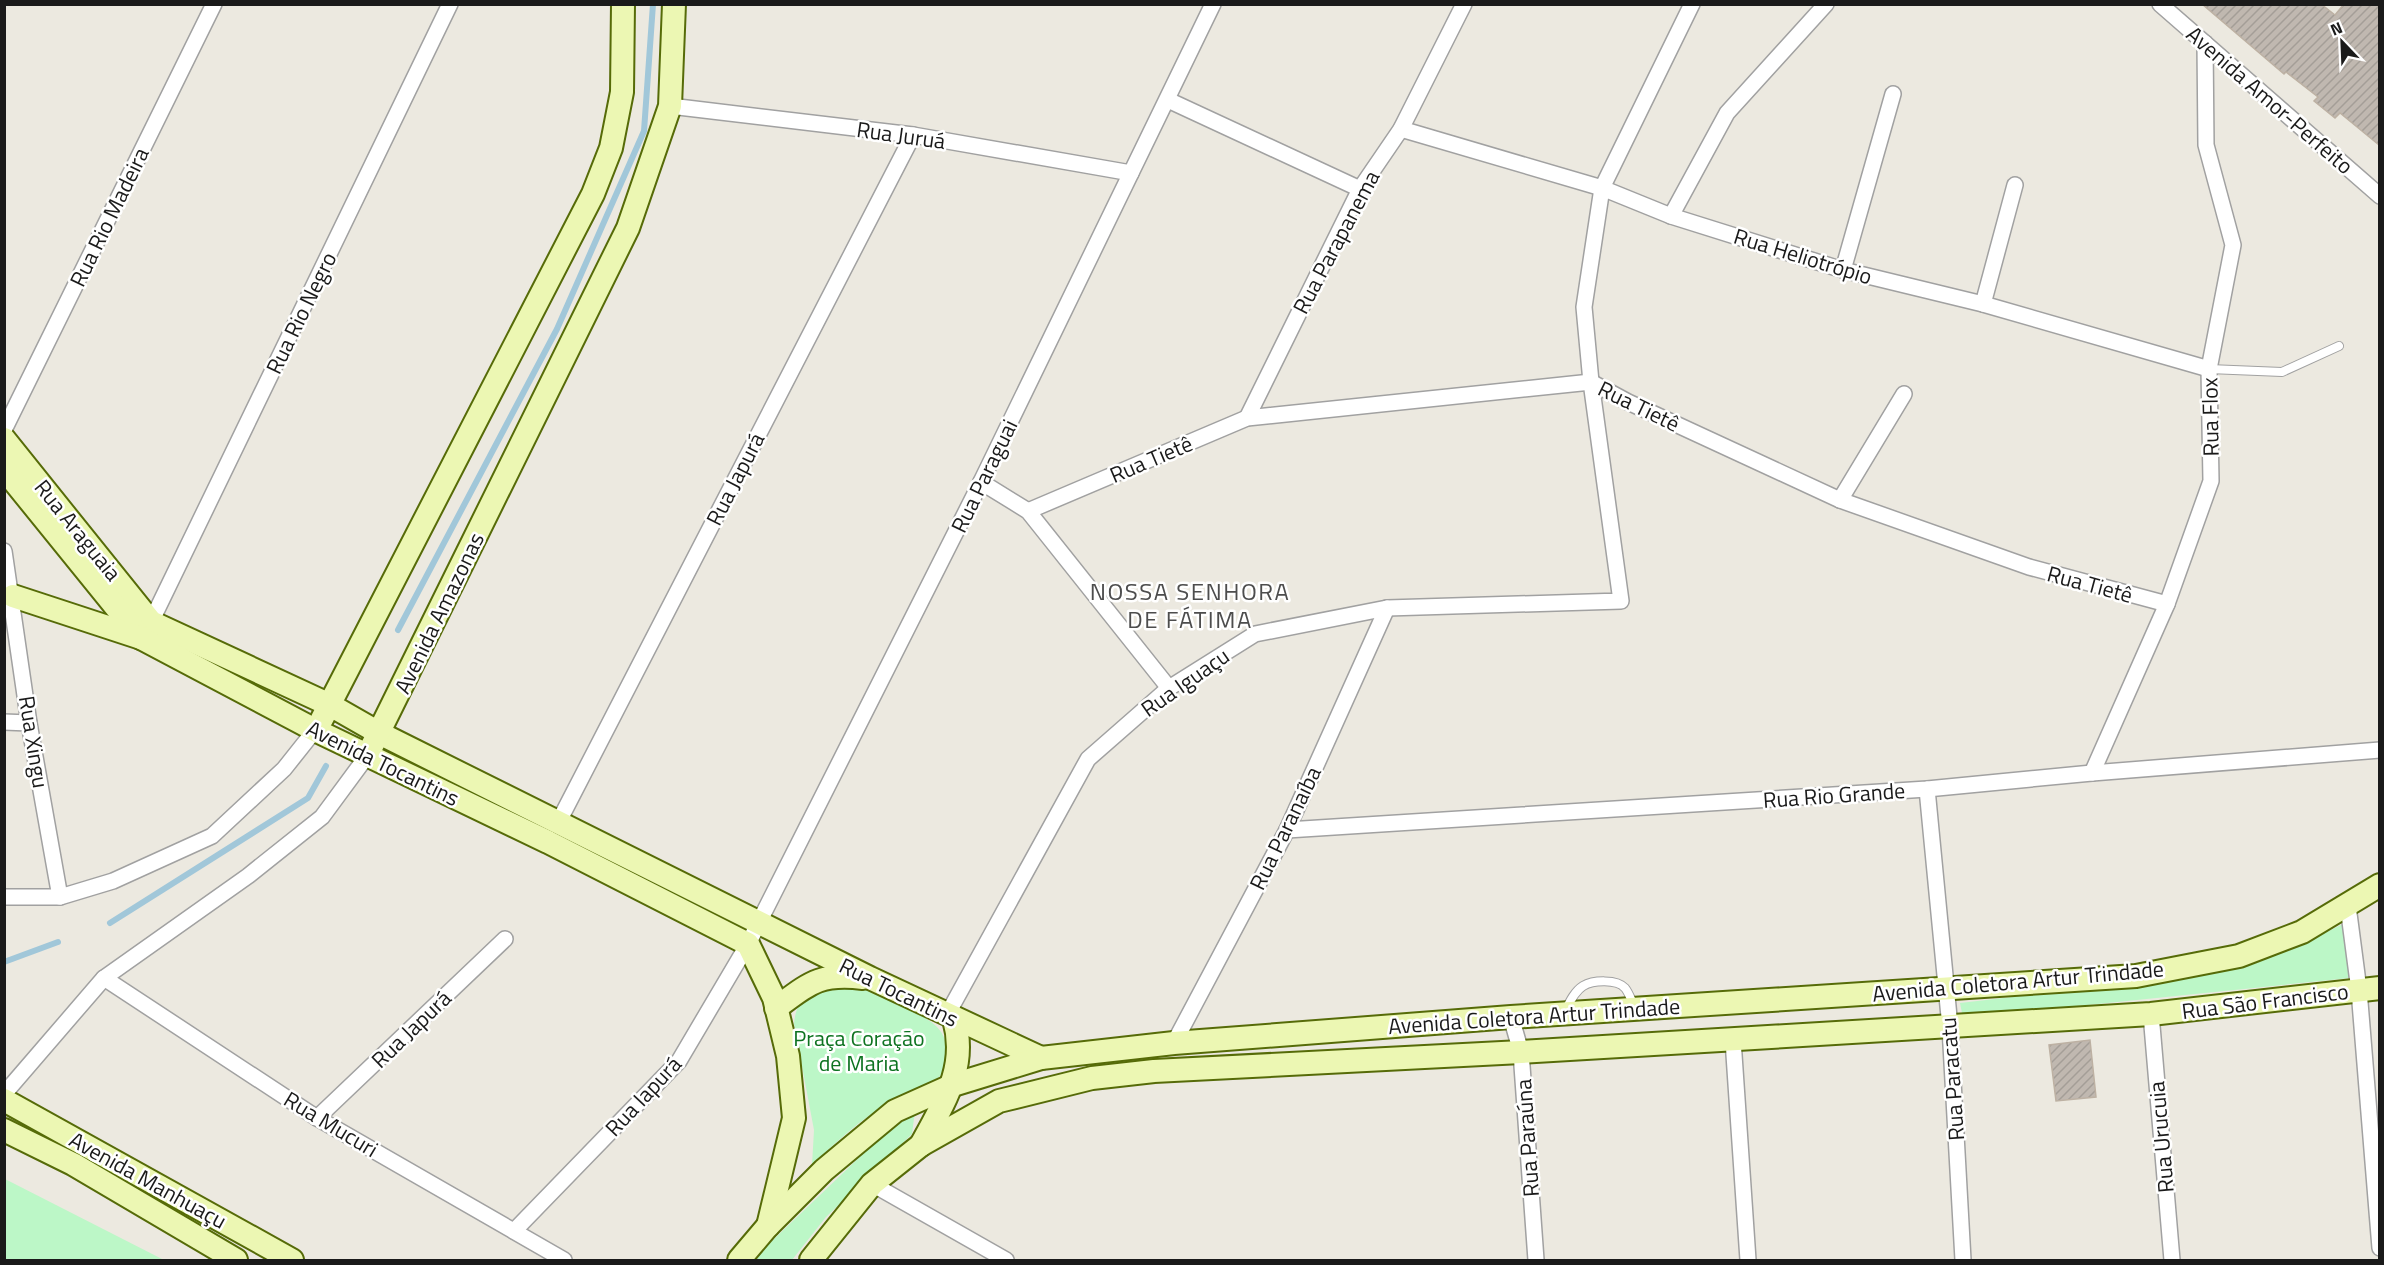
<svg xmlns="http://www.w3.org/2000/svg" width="2384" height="1265" font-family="'Titillium Web',sans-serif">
	<defs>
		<pattern id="building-hatch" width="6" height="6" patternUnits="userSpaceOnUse" patternTransform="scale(1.5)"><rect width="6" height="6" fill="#c0b8b0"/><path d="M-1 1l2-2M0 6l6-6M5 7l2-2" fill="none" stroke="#a49e97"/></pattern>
	</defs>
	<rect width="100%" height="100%" fill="#ece9e0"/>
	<g fill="#bcf7c7">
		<polygon points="2345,923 2350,978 1963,1018 1960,1003 2204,975 2288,951"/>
		<path d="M858 986 869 989C886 998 926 1015 937 1027 949 1039 952 1064 939 1077 931 1083 901 1095 890 1102 861 1119 836 1142 812 1165L814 1130 794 1024C797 985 828 988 858 986Z"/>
		<polygon points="915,1111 912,1134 826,1217 792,1260 752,1260 866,1151"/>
		<polygon points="5,1179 164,1260 5,1260"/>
	</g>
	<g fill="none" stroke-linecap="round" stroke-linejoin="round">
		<g stroke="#a1c7d9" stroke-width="6">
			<polyline points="398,630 557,329 644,131 653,4"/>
			<polyline points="110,923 308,798 326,766"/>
			<polyline points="4,962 58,942"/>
		</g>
	</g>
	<g fill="url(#building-hatch)" stroke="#bdb1a3" stroke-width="1.5">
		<polygon points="2202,4 2321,4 2335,15 2344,4 2379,4 2379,145 2340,113 2335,118 2314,101 2318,97 2286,72 2284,74"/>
		<polygon points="2090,1040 2096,1097 2056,1101 2049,1045"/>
	</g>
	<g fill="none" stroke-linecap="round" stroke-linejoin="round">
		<g stroke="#a1a1a1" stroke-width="10">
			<g id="lane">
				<polyline points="2209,369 2282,372 2339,346"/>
				<path d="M1566 1009C1570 1001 1575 991 1583 986 1593 980 1617 979 1625 988 1629 993 1631 1000 1634 1005"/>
			</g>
		</g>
		<g stroke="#a1a1a1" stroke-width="18">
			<g id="street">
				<polyline points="2160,4 2380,196"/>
				<polyline points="1168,100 1360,189"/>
				<polyline points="670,106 913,135 1131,173"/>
				<polyline points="1401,129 1602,188 1671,216 1843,270 1983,304 2209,369"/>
				<polyline points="1671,216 1727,113 1826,4"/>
				<polyline points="1843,270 1893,94"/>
				<polyline points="1983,304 2015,185"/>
				<polyline points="1247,418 1360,189 1401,129 1464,4"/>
				<polyline points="4,430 214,4"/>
				<polyline points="981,482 1028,511 1169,688"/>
				<polyline points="1840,500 1904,394"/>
				<polyline points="1028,511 1247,418 1591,382 1628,402 1840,500 2029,567 2167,604"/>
				<polyline points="4,551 29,723 60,897"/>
				<polyline points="151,622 450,4"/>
				<polyline points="4,722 29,723"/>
				<polyline points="2092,773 2167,604 2211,481 2209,369 2233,245 2206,145 2205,43"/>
				<polyline points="1927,789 1950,1027 1963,1260"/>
				<polyline points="558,823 913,135"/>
				<polyline points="1287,830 1927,789 2092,773 2380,750"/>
				<polyline points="4,897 60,897 113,881 212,836 284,769 315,730"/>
				<polyline points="2348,906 2359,990 2380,1248"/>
				<polyline points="104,978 317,1118 564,1260"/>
				<polyline points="2151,1014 2172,1260"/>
				<polyline points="947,1015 1088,759 1169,688 1255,634 1387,608 1621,601 1591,382 1584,307 1602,188 1692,4"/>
				<polyline points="1511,1017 1521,1052 1536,1260"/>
				<polyline points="1733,1040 1748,1260"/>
				<polyline points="1174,1043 1287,830 1387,608"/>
				<polyline points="4,1094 104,978 248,876 322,817 367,756"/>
				<polyline points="317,1118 505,939"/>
				<polyline points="872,1184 1006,1260"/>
				<polyline points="514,1231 679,1061 748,944 981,482 1213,4"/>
			</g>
		</g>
		<g stroke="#566b08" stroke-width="26">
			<g id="secondary">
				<polyline points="4,439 151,622 330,705 379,733 870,978 1041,1058"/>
				<polyline points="4,469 141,638"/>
				<polyline points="13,596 141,638 315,730 548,842 748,944 774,998 788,1056 794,1118 768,1226"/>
				<polyline points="322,719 593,194 611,148 622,92 623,4"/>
				<polyline points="372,746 628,228 670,106 674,4"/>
				<path d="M776 1008C810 983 819 973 863 978"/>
				<polyline points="4,1100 292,1260"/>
				<polyline points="4,1130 73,1164 236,1260"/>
				<path d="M921 1145C943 1104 968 1068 954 1019"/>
				<polyline points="739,1260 767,1227 824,1170 895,1111 953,1085 1041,1058 1174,1043 1511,1017 2136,976 2239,956 2302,932 2380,885"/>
				<polyline points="811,1260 872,1184 921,1145 999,1101 1092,1078 1154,1071 1521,1052 2151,1014 2380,988"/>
			</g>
		</g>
		<use href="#lane" stroke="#fff" stroke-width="8"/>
		<use href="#street" stroke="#fff" stroke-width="15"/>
		<use href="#secondary" stroke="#ecf7b3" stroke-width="22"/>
	</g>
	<g text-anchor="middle" stroke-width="5" stroke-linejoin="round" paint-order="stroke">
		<g font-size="22" fill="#1a1a1a" stroke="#fff">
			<text transform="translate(2270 100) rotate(41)" y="8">Avenida Amor-Perfeito</text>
			<text transform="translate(901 135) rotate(8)" y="8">Rua Juruá</text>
			<text transform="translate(109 217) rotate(-64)" y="8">Rua Rio Madeira</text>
			<text transform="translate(1336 242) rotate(-62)" y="8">Rua Parapanema</text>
			<text transform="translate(1803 256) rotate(17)" y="8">Rua Heliotrópio</text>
			<text transform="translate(301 313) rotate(-64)" y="8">Rua Rio Negro</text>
			<text transform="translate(1639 406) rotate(26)" y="8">Rua Tietê</text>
			<text transform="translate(2210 417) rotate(-91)" y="8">Rua Flox</text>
			<text transform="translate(1151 459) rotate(-23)" y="8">Rua Tietê</text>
			<text transform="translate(984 476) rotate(-64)" y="8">Rua Paraguai</text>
			<text transform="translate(735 479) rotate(-63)" y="8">Rua Japurá</text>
			<text transform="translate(78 530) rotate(51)" y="8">Rua Araguaia</text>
			<text transform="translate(2090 584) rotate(15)" y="8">Rua Tietê</text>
			<text transform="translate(439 613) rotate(-64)" y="8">Avenida Amazonas</text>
			<text transform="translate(1185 682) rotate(-35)" y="8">Rua Iguaçu</text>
			<text transform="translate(34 742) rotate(81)" y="8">Rua Xingu</text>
			<text transform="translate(383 763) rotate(26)" y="8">Avenida Tocantins</text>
			<text transform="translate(1834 795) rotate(-4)" y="8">Rua Rio Grande</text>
			<text transform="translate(1285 828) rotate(-64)" y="8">Rua Paranaíba</text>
			<text transform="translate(2018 981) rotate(-5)" y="8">Avenida Coletora Artur Trindade</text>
			<text transform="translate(899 992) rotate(26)" y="8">Rua Tocantins</text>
			<text transform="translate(2265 1001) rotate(-7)" y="8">Rua São Francisco</text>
			<text transform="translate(1534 1016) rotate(-4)" y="8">Avenida Coletora Artur Trindade</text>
			<text transform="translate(411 1029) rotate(-44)" y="8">Rua Japurá</text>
			<text transform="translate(1952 1079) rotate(-94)" y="8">Rua Paracatu</text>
			<text transform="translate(643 1096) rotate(-47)" y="8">Rua Iapurá</text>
			<text transform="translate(331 1124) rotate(31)" y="8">Rua Mucuri</text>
			<text transform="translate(2161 1137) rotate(-95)" y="8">Rua Urucuia</text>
			<text transform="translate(1527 1138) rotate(-94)" y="8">Rua Paraúna</text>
			<text transform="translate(148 1180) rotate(29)" y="8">Avenida Manhuaçu</text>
		</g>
		<g font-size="22" fill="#0e7321" stroke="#fff">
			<text x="859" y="1046">Praça Coração<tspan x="859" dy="25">de Maria</tspan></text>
		</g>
		<g font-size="24" letter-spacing="1.5" fill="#4d4d4d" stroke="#fff">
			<text x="1190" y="600">NOSSA SENHORA<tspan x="1190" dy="28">DE FÁTIMA</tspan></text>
		</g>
	</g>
	<rect width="2384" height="1265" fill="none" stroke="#1a1a1a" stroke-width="12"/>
	<g transform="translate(2342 42) rotate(337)" stroke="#ffffff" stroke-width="4.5" paint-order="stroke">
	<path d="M0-4.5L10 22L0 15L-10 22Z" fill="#1a1a1a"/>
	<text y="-9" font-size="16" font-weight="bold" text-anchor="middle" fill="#1a1a1a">N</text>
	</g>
</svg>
